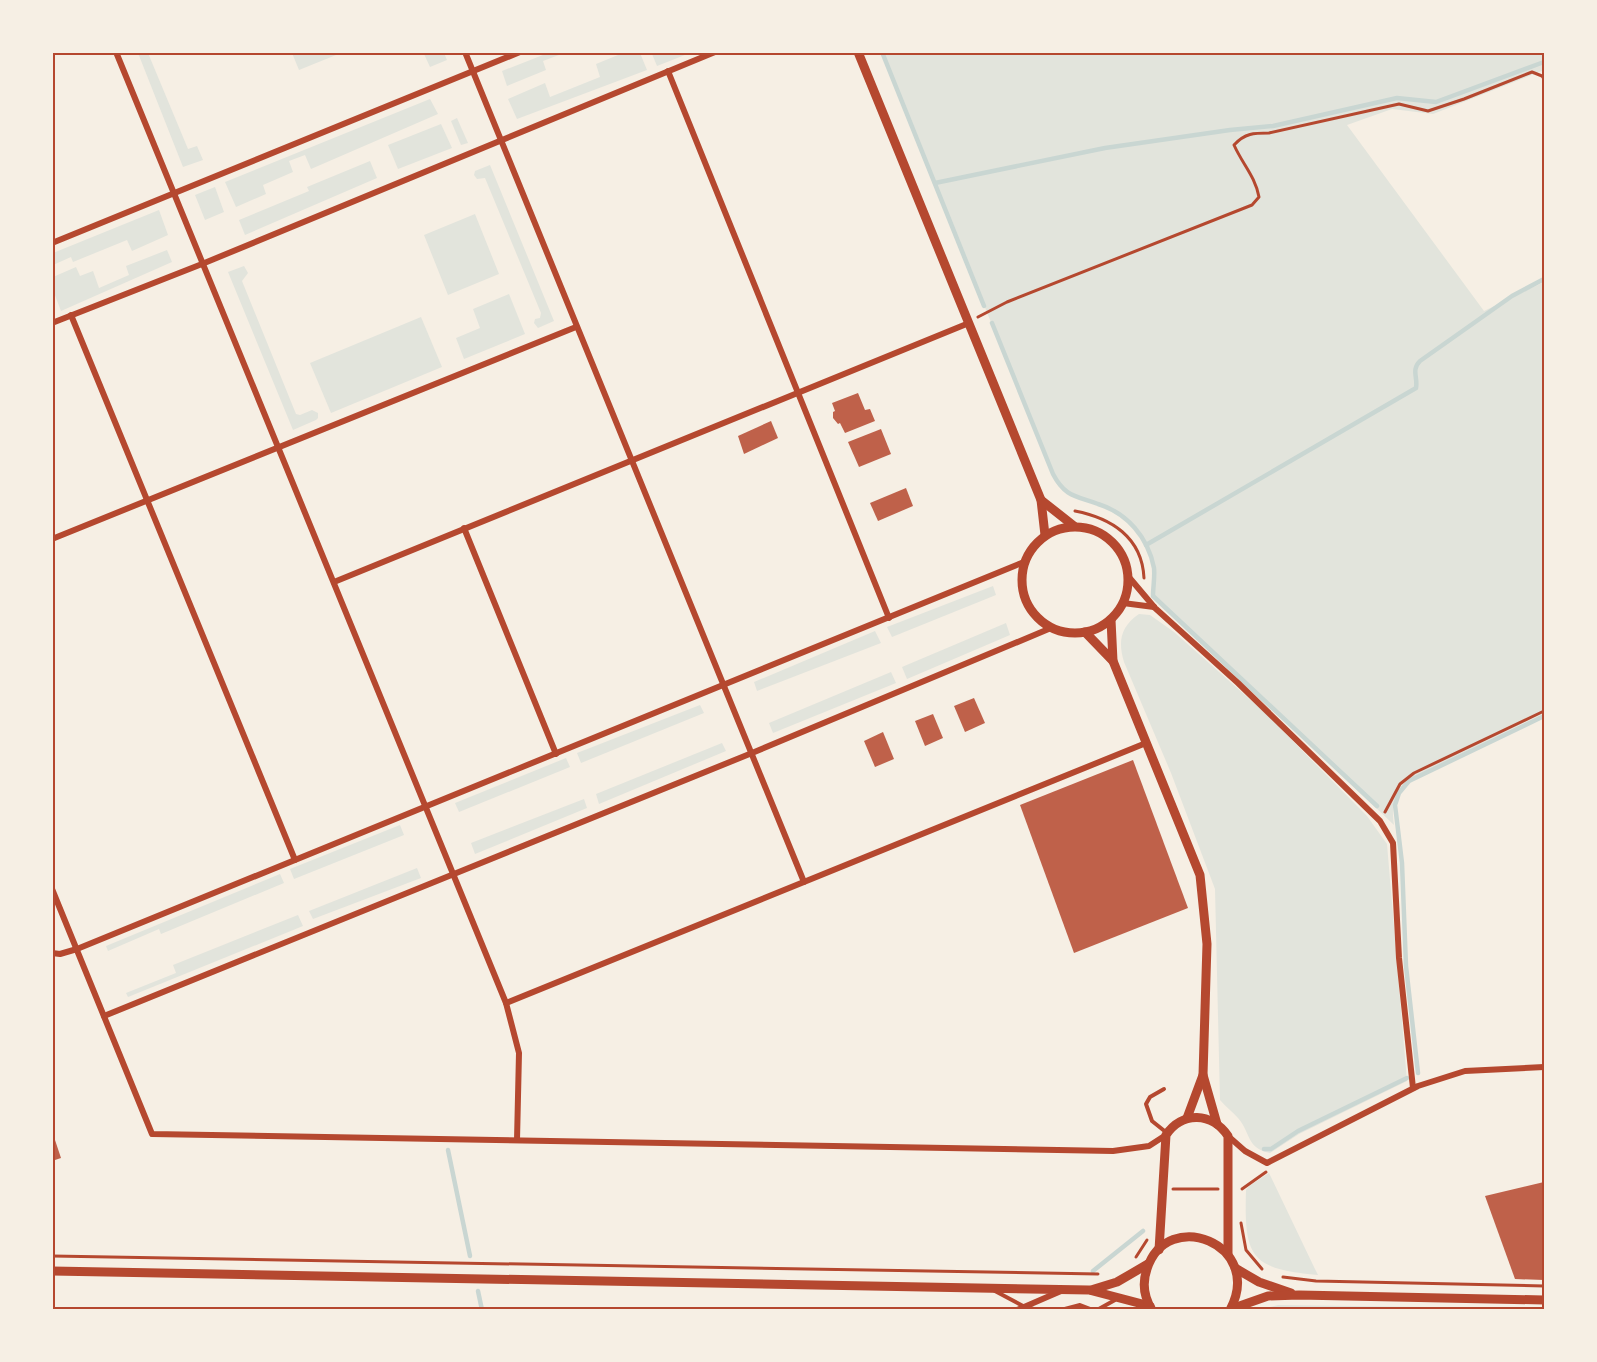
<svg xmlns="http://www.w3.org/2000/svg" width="1597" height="1362" font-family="Cabin,sans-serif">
	<rect width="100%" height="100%" fill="#f6efe4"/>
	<g fill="#e2e4dc">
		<polygon points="138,53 148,53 188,149 197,146 203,160 183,167"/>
		<polygon points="292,53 341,53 299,70"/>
		<polygon points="427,53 444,53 447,60 430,67 424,54"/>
		<polygon points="548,53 564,53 543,61 546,70 507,86 502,71"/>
		<polygon points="623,53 640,53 647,70 517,119 508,99 545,83 550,97 600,77 596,64"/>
		<polygon points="654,53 654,52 690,53 657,66 652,54"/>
		<path d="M882 53H1544V70L1433 114 1392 109 1347 125 1484 311 1544 282V713L1408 780C1394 795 1391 804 1394 825L1213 653 1160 604 1152 596C1153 587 1154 577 1153 568 1149 542 1130 517 1106 507 1087 500 1070 500 1056 483Z"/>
		<polygon points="430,99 438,114 311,169 305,155 289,161 293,172 263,185 266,194 236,207 225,182"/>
		<polygon points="457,118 468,143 461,145 451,121"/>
		<polygon points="441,124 452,148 398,169 388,145"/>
		<polygon points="370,161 377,178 245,235 239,220 309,191 307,187"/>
		<polygon points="490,165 554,321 538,328 534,323 535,319 540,318 541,313 485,178 477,179 474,175 475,171"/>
		<polygon points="215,187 224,212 205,220 195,195"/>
		<polygon points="159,210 168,235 132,251 127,240 73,262 71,257 53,265 53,253"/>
		<polygon points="475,214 499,274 448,295 424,235"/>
		<polygon points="167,250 172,262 61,311 53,290 53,277 76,267 80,276 93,271 99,288 129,275 126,266"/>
		<polygon points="244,266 248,273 242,281 296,414 300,415 312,410 318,413 318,418 316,420 293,430 228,272"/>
		<polygon points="509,294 525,334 464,359 456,338 480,328 473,309"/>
		<polygon points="421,317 442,367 331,413 310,363"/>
		<polygon points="993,586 996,595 892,637 887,627"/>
		<path d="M1139 614 1150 615 1174 632 1263 711 1367 816 1387 844 1407 1081 1299 1134 1270 1153C1246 1148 1251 1133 1238 1118 1233 1112 1226 1107 1220 1100L1215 889 1171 773 1124 662C1118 642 1120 627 1139 614Z"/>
		<polygon points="1006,623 1010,635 907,679 902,667"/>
		<polygon points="875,631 881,643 757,691 754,682"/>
		<polygon points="891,672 896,683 773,733 769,723"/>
		<polygon points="700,705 704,713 581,763 577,753"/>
		<polygon points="722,743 726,751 599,804 596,794"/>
		<polygon points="566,758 570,767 459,812 455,803"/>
		<polygon points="584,799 587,808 475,854 471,843"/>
		<polygon points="400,825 404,835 294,879 290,869"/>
		<polygon points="417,868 421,878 313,919 309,911"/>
		<polygon points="280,874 284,883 161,934 159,929 108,951 106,946"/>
		<polygon points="298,915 303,926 128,997 126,993 176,973 173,965"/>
		<path d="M1269 1173 1314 1267 1318 1275C1250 1269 1244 1257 1246 1190L1249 1186Z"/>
		<polygon points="1278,1305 1505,1308 1261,1309"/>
	</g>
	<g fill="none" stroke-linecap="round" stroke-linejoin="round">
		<g stroke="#c9d6d2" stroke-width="4.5">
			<polyline points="882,52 984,306"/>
			<polyline points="935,183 1105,148 1230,130 1273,126 1397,98 1436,102 1544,62"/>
			<path d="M992 323 1053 474C1065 497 1076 496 1098 504 1127 513 1148 537 1154 568 1155 577 1153 587 1153 596L1377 806"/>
			<path d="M1146 545 1416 388C1418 377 1411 370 1420 361L1512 296 1544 279"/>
			<polyline points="1418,1073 1406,966 1402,863 1395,805 1399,793 1409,781 1544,716"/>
			<polyline points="1264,1149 1271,1149 1298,1131 1407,1078"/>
			<polyline points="448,1150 470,1256"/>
			<polyline points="1093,1271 1143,1231"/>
			<polyline points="478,1291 482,1310"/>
		</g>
	</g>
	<g fill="#bf614a">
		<polygon points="858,393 865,410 870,409 875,421 845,433 840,423 838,424 833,418 833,412 835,411 832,403"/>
		<polygon points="771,421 778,438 744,454 738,436"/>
		<polygon points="881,429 891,454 859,467 848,442"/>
		<polygon points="906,488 913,506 878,521 870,503"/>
		<polygon points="974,698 985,723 965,732 954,706"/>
		<polygon points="933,714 943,738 925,746 915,721"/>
		<polygon points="883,732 894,759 875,767 864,741"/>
		<polygon points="1133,760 1188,908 1074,953 1020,805"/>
		<polygon points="52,1131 61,1158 52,1161"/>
		<polygon points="1544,1182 1544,1280 1515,1279 1485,1196"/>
	</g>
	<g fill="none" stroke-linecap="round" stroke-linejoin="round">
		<g stroke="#b5482f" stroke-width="3">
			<path d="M978 317 1007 302 1252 205 1259 197C1255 176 1243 165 1234 145 1245 133 1254 133 1269 133L1399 104 1428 111 1464 99 1532 72 1542 76 1544 79"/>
			<path d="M1075 511C1111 518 1142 537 1144 578"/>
			<polyline points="1385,812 1400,784 1414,773 1544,711"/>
			<polyline points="1173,1189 1218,1189"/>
			<polyline points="1242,1189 1266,1172"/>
			<polyline points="1241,1223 1246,1250 1262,1269"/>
			<polyline points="52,1256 1098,1274"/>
			<polyline points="1136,1257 1147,1240"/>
			<polyline points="1283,1277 1316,1281 1544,1286"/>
		</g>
		<g stroke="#b5482f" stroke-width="4">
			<polyline points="1164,1089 1150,1097 1146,1104 1152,1121 1167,1133"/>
			<polyline points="995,1291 1023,1306 1037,1310"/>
			<polyline points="1061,1310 1080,1305 1093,1310"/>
			<polyline points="1097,1310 1115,1300"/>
		</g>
		<g stroke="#b5482f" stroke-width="6">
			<polyline points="116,52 506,1003 519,1053 517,1140"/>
			<polyline points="465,52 804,882"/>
			<polyline points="668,71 889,618"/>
			<polyline points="52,243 520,52"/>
			<polyline points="71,315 295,860"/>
			<polyline points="52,323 202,264 715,52"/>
			<polyline points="464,528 556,754"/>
			<polyline points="52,539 576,327"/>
			<polyline points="1128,576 1155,608 1238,683 1380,821 1393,843 1399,958 1413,1088"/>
			<polyline points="334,582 969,323"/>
			<polyline points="1123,603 1154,607"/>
			<polyline points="52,889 152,1134 1113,1151 1149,1146 1166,1135"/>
			<polyline points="52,953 60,954 77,949 1024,562"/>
			<polyline points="506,1003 1146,743"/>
			<polyline points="104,1016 752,753 1051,628"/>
			<polyline points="1228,1136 1245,1151 1267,1163 1418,1086 1465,1071 1544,1067"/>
			<polyline points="1017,1310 1061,1291"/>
		</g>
		<g stroke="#b5482f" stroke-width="9">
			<polyline points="858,52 1041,500 1045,535"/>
			<polyline points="1041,500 1074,526"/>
			<circle cx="1075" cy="580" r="53"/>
			<polyline points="1111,620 1113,661 1200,875 1207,944 1203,1075 1187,1118"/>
			<polyline points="1085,632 1113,661"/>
			<polyline points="1203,1075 1217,1124"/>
			<path d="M1159 1250 1166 1135C1182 1111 1212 1112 1228 1136V1254"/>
			<polyline points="1235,1268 1259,1282 1291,1293"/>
			<polyline points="52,1271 1089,1290 1150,1306"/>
			<polyline points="1091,1290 1117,1282 1148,1264"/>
			<polyline points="1231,1309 1268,1296 1299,1295 1544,1300"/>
			<path d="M1152 1310C1144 1297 1142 1283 1147 1269 1167 1206 1265 1244 1230 1310"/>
		</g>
	</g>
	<rect width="1597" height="1362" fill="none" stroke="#f6efe4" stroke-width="108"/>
	<rect x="54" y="54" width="1489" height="1254" fill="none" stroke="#b5482f" stroke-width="2"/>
</svg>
